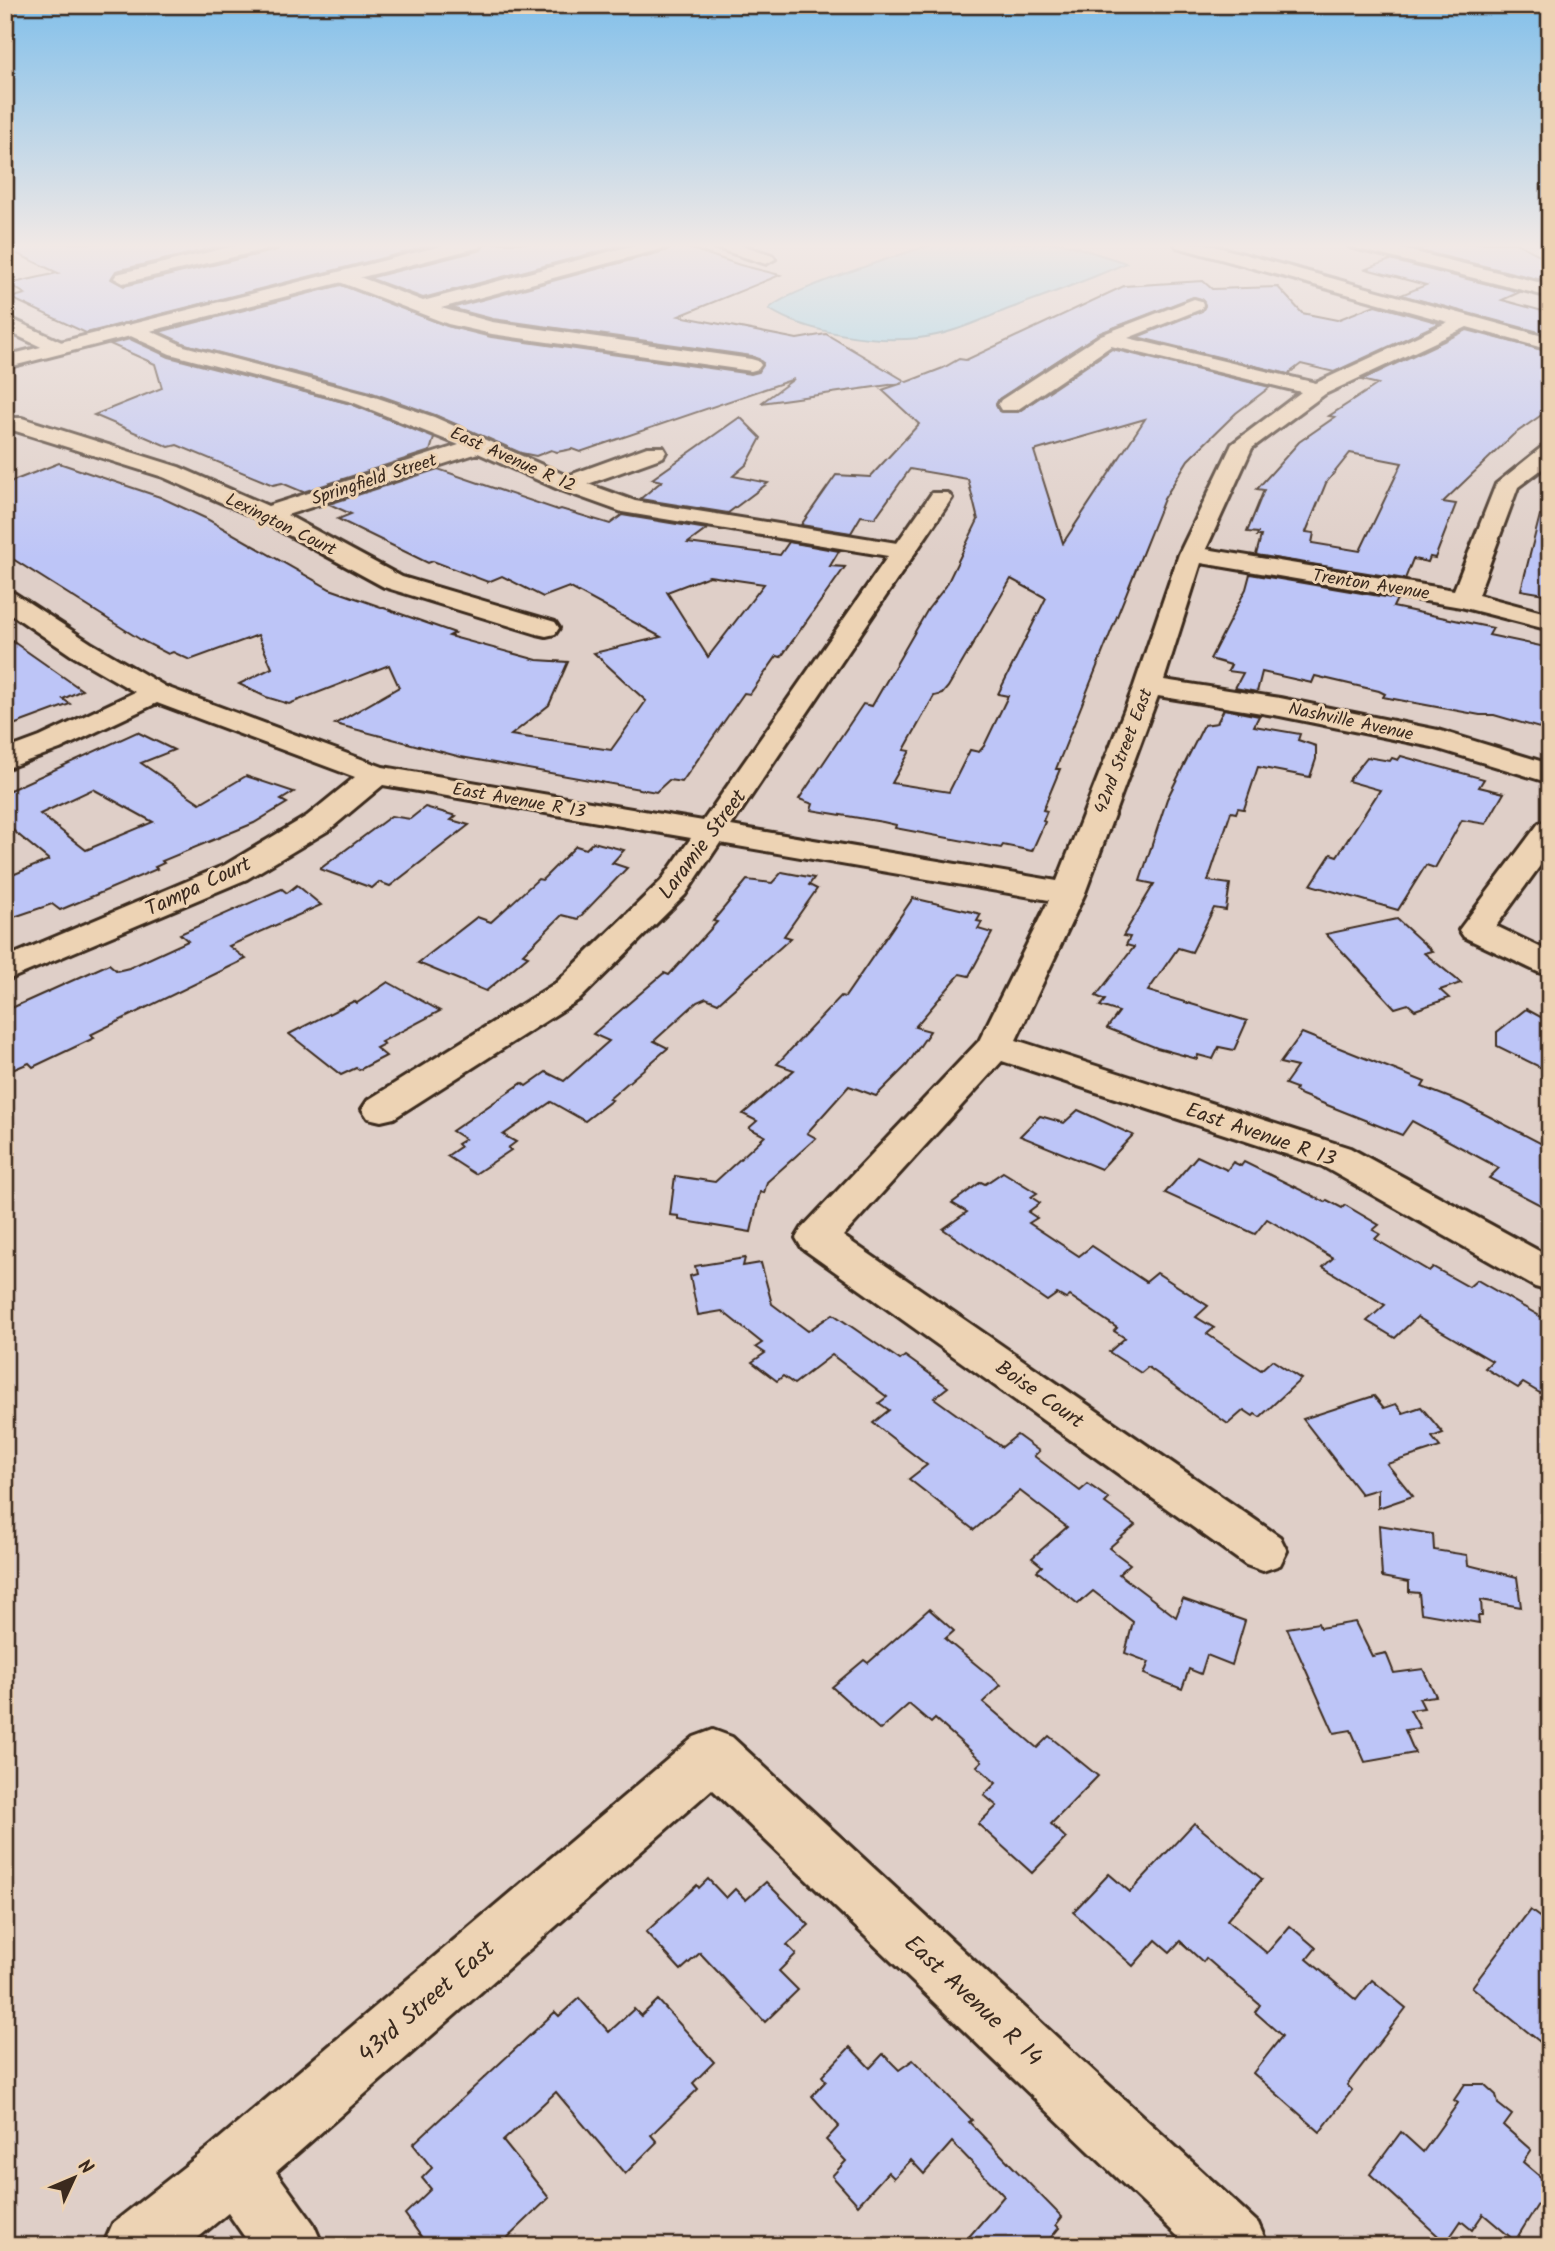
<svg xmlns="http://www.w3.org/2000/svg" width="1555" height="2251" font-family="Kalam,sans-serif">
	<rect width="100%" height="100%" fill="#dfcfc8"/>
	<filter id="ink" filterUnits="userSpaceOnUse"><feTurbulence type="fractalNoise" baseFrequency=".0143" numOctaves="2"/><feDisplacementMap in="SourceGraphic" scale="14" xChannelSelector="R" yChannelSelector="G"/><feConvolveMatrix kernelMatrix="1 2 1 2 8 2 1 2 1" color-interpolation-filters="sRGB"/></filter>
	<g filter="url(#ink)">
		<path fill="#8dd3ee" stroke="#6c8f9b" stroke-width="2" d="M937 243H1063L1126 263C1087 281 1046 295 1006 310 978 321 949 335 919 338 876 343 806 333 769 309 784 291 908 252 937 243Z"/>
		<g fill="#bdc5f7" stroke="#3b2a1e" stroke-width="2" fill-rule="evenodd">
			<polygon points="5,243 235,243 116,271 111,279 124,286 277,250 282,243 442,243 86,333 11,298 25,294 9,284 58,273 5,248"/>
			<polygon points="486,243 631,243 423,298 369,278 481,250"/>
			<path d="M674 243 740 265 780 275 679 316 797 339 826 334 907 382 943 368 959 359 966 360 1124 286 1203 281 1212 289 1278 287 1302 313 1337 320 1375 305 1440 323 1334 372 1301 364 1288 374 1137 337 1202 311 1205 306 1203 300 1193 297 1100 333 999 399 996 404 999 411 1018 412 1112 349 1270 387 1236 413 1188 460 1164 499 1056 769H1060L1043 810 1047 811 1043 821 1045 822 1032 851 1003 845 1001 848 895 828 896 825 883 822 811 810 813 804 799 799 863 704 872 706 928 609 946 586 978 520 968 479 910 469 875 518 861 516 851 533 801 525 836 475 870 477 919 424 882 390 903 383 761 403 794 379 580 452 572 449 557 452 551 450 536 456 521 453 435 415 367 391 185 344 159 332 341 285 447 326 491 337 751 374 759 372 763 363 752 356 493 319 451 308 669 250ZM1145 419 1063 543 1034 451ZM1011 579 1046 598 998 694 1008 696 984 746 979 752 970 750 949 792 892 783 910 751 904 750 934 696 942 694 948 687Z"/>
			<polygon points="1434,243 1516,243 1550,260 1550,280 1546,281 1417,250"/>
			<polygon points="1390,260 1520,292 1502,300 1550,313 1550,335 1401,295 1426,285 1366,269"/>
			<path d="M1467 330 1550 352V409L1513 435 1443 502 1456 504 1435 558 1430 557 1428 562 1413 559 1405 579 1256 555 1261 536H1257L1258 533 1247 532 1264 490 1257 489 1299 442 1335 417 1329 416 1378 384 1361 380ZM1350 453 1402 463 1360 551 1312 543 1314 533 1306 532 1326 483Z"/>
			<polygon points="130,339 169,357 351,404 434,438 430,451 303,492 282,483 273,485 177,445 169,447 94,415 162,388 155,364 110,344"/>
			<polygon points="740,417 761,438 747,464 733,476 768,483 728,513 640,499 662,481 652,479"/>
			<path d="M59 463 160 497 205 518 330 589 455 633 449 636 537 660 568 662 549 705 511 735 611 750 646 701 594 653 661 637 569 587 543 597 502 576 488 582 433 561 428 563 338 519 351 514 329 504 438 469 558 510 561 509 610 524 622 515 707 529 688 543 780 555 789 542 839 551 830 566 845 567 781 657 777 656 750 694 744 693 682 782 669 780 656 792 461 757 335 724 399 687 389 665 289 704 266 697 239 684 272 668 258 635 190 660 173 652 168 654 141 640 5 554V484ZM709 576 764 584 708 657 667 592Z"/>
			<polygon points="1540,515 1550,516 1550,595 1521,590"/>
			<polygon points="1250,574 1397,599 1393,607 1493,628 1489,635 1550,648 1550,731 1494,715 1480,715 1383,697 1385,694 1379,691 1315,676 1312,683 1262,672 1257,692 1235,688 1243,673 1228,671 1231,665 1210,659 1246,589"/>
			<polygon points="5,636 82,690 63,699 70,704 5,728"/>
			<polygon points="1224,709 1259,716 1254,726 1300,734 1298,740 1316,746 1316,759 1310,777 1258,767 1244,809 1238,808 1236,813 1231,812 1208,881 1230,884 1226,910 1214,908 1192,952 1178,948 1148,991 1247,1021 1234,1050 1219,1047 1213,1059 1198,1055 1197,1059 1157,1048 1107,1028 1119,1012 1100,1006 1105,1000 1096,996 1134,947 1126,945 1130,937 1123,936 1154,884 1140,881 1167,799 1204,725 1217,723"/>
			<path d="M137 732 174 750 141 763 200 803 246 776 294 792 281 800 287 803 254 823 162 861 164 863 155 867 157 869 60 910 52 904 5 920V878L49 860 10 828 5 830V786L10 790ZM93 789 153 822 86 850 40 814Z"/>
			<polygon points="1401,756 1484,779 1479,787 1504,793 1486,824 1462,820 1435,868 1426,865 1398,910 1311,885 1331,854 1337,856 1380,790 1348,781 1367,757 1390,761 1392,758 1398,760"/>
			<polygon points="425,807 456,816 451,820 469,825 390,886 379,882 372,888 320,869 391,816 410,819"/>
			<polygon points="593,842 624,850 612,863 627,868 578,919 562,915 523,954 528,956 486,991 418,963 477,917 491,922 538,879 542,880 576,846 586,849"/>
			<polygon points="782,872 814,878 809,885 817,889 784,936 791,938 718,1003 706,998 697,1002 654,1041 668,1048 609,1099 612,1100 585,1121 551,1102 503,1135 516,1142 508,1148 511,1150 475,1174 447,1156 460,1147 457,1144 465,1139 452,1131 522,1083 526,1086 546,1072 564,1081 609,1041 593,1034 664,973 669,975 717,922 713,921 747,880 772,883"/>
			<polygon points="297,885 321,905 229,946 246,959 90,1035 94,1038 33,1067 29,1063 5,1073 5,1011 109,964 117,971 129,968 188,941 180,934 277,891 282,889 287,893"/>
			<polygon points="913,898 981,914 977,921 982,922 978,929 992,933 969,976 960,974 915,1027 930,1031 907,1065 876,1096 849,1086 807,1133 816,1138 767,1182 764,1193 760,1192 751,1232 679,1220 679,1216 670,1215 675,1176 715,1182 765,1136 749,1128 757,1121 743,1114 794,1070 777,1064 841,996 845,997"/>
			<polygon points="1397,919 1432,951 1424,953 1461,983 1440,990 1449,998 1415,1010 1408,1004 1395,1008 1326,934"/>
			<polygon points="388,982 440,1011 381,1042 384,1044 376,1048 386,1056 359,1070 356,1068 341,1075 289,1034 354,1001 357,1003"/>
			<polygon points="1526,1009 1550,1022 1550,1072 1497,1046 1497,1032"/>
			<polygon points="1302,1033 1425,1082 1422,1087 1463,1103 1550,1148 1550,1210 1489,1178 1499,1168 1412,1121 1402,1135 1302,1095 1295,1091 1296,1088 1285,1084 1297,1067 1280,1063"/>
			<polygon points="1078,1110 1133,1135 1101,1169 1020,1136 1040,1116 1064,1123"/>
			<polygon points="1197,1156 1227,1170 1233,1162 1241,1166 1244,1162 1325,1202 1327,1200 1342,1208 1345,1205 1379,1225 1373,1230 1380,1234 1375,1239 1429,1271 1433,1267 1469,1287 1477,1280 1550,1322 1550,1399 1523,1383 1518,1388 1485,1368 1492,1361 1417,1317 1395,1338 1367,1321 1385,1305 1323,1267 1333,1258 1267,1219 1255,1234 1165,1193"/>
			<polygon points="1003,1172 1037,1193 1031,1197 1040,1203 1028,1212 1037,1218 1029,1223 1079,1256 1092,1246 1146,1282 1157,1273 1208,1306 1196,1317 1214,1328 1207,1334 1261,1370 1272,1360 1301,1379 1260,1417 1255,1414 1253,1416 1244,1410 1228,1424 1148,1367 1141,1373 1109,1352 1125,1338 1114,1331 1117,1328 1070,1296 1066,1299 1057,1294 1047,1301 943,1229 967,1212 952,1203 981,1182 985,1184"/>
			<polygon points="745,1258 743,1266 761,1263 772,1304 808,1331 833,1314 900,1360 905,1356 948,1387 934,1398 1002,1447 1017,1435 1039,1451 1034,1456 1080,1491 1088,1484 1109,1499 1105,1503 1135,1525 1109,1548 1130,1564 1119,1574 1176,1617 1183,1599 1245,1621 1232,1665 1207,1655 1201,1674 1189,1669 1182,1689 1144,1674 1149,1662 1125,1653 1133,1622 1093,1591 1078,1604 1037,1571 1042,1566 1032,1558 1067,1527 1020,1491 974,1530 909,1479 927,1465 873,1423 889,1410 879,1403 887,1397 832,1355 794,1384 783,1376 777,1381 752,1362 765,1353 756,1347 762,1343 722,1311 698,1315 690,1276 697,1274 695,1266"/>
			<polygon points="1374,1396 1384,1408 1396,1404 1403,1413 1421,1407 1443,1433 1432,1437 1440,1447 1387,1464 1413,1496 1378,1508 1378,1489 1361,1494 1303,1419"/>
			<polygon points="1379,1525 1433,1534 1434,1550 1467,1555 1468,1565 1517,1577 1521,1607 1481,1600 1482,1616 1478,1616 1479,1623 1421,1613 1419,1593 1409,1592 1409,1582 1382,1577"/>
			<polygon points="929,1609 954,1631 945,1639 1001,1685 983,1702 1037,1748 1049,1736 1098,1776 1051,1824 1066,1838 1032,1873 978,1824 997,1806 984,1795 996,1783 977,1766 982,1761 935,1719 931,1723 909,1704 880,1730 832,1687 864,1660 868,1663"/>
			<polygon points="1355,1622 1372,1656 1386,1653 1394,1673 1423,1669 1436,1696 1419,1698 1424,1708 1410,1710 1420,1728 1405,1730 1415,1753 1365,1762 1351,1730 1334,1733 1287,1628 1318,1623 1320,1628"/>
			<polygon points="1194,1823 1262,1879 1227,1920 1267,1953 1290,1926 1316,1948 1307,1959 1356,2000 1372,1980 1406,2008 1347,2085 1352,2090 1320,2132 1253,2073 1282,2036 1255,2012 1260,2005 1206,1958 1203,1962 1180,1941 1170,1952 1156,1940 1133,1966 1073,1912 1109,1874 1130,1892"/>
			<polygon points="708,1879 726,1898 735,1889 746,1900 766,1882 809,1925 787,1945 796,1954 779,1971 798,1990 765,2022 700,1953 681,1970 646,1932 697,1885 699,1888"/>
			<polygon points="1530,1910 1550,1925 1550,2050 1472,1987"/>
			<polygon points="579,1998 609,2032 634,2009 641,2016 658,2000 714,2062 693,2083 698,2089 651,2135 657,2142 625,2174 556,2092 503,2141 549,2198 499,2246 428,2246 405,2214 431,2189 422,2178 432,2168 413,2144 555,2012 559,2016"/>
			<polygon points="850,2047 870,2068 883,2054 899,2070 913,2060 972,2120 969,2122 1062,2217 1056,2225 1059,2228 1044,2246 961,2246 1004,2196 952,2142 924,2174 911,2160 894,2178 888,2172 858,2205 832,2176 846,2161 826,2140 839,2126 812,2096 826,2081 822,2076"/>
			<polygon points="1465,2084 1484,2084 1496,2095 1498,2104 1512,2115 1504,2126 1531,2150 1523,2162 1550,2185 1515,2241 1483,2214 1472,2230 1461,2221 1446,2243 1370,2174 1401,2132 1423,2152 1458,2103 1454,2100"/>
		</g>
		<g fill="none" stroke-linecap="round" stroke-linejoin="round">
			<g stroke="#3b2a1e" stroke-width="6">
				<g id="minor">
					<polygon points="247,243 279,243 276,247 123,283 114,278 117,274"/>
					<polygon points="642,243 671,243 668,247 441,308 492,322 751,359 758,361 761,365 758,369 751,371 492,334 448,324 337,281 334,277 337,273 349,273 423,301"/>
					<polygon points="710,243 736,243 772,255 775,259 766,264 713,247"/>
					<polygon points="1174,243 1203,243 1550,338 1550,350 1467,327 1325,394 1252,448 1206,549 1454,590 1496,484 1542,447 1550,445 1550,463 1518,487 1478,595 1550,614 1550,630 1461,607 1201,563 1164,680 1280,698 1438,730 1550,764 1550,783 1432,747 1280,716 1158,696 1085,893 1016,1040 1350,1148 1550,1257 1550,1291 1535,1287 1322,1166 1002,1061 843,1236 1280,1537 1287,1551 1280,1565 1263,1571 1246,1565 802,1248 796,1238 802,1228 979,1041 1049,900 720,843 685,895 580,999 394,1118 381,1121 368,1118 362,1109 368,1100 556,983 661,881 691,838 383,785 329,830 247,879 5,981 5,958 225,865 307,816 355,777 157,703 60,749 5,769 5,750 40,737 135,692 71,655 5,610 5,590 14,593 91,643 166,687 383,767 703,821 888,556 622,512 558,489 478,453 287,515 402,577 555,622 559,628 555,634 546,636 537,634 384,587 259,519 163,477 6,428 6,418 22,418 179,467 268,506 459,445 352,402 170,354 124,333 121,329 124,325 138,325 184,346 366,394 434,417 567,476 647,447 663,447 666,452 663,457 588,484 635,501 897,543 932,493 948,493 952,498 731,826 1057,881 1134,686 1179,554 1232,444 1301,392 1111,346 1017,410 1001,410 998,405 1001,400 1101,335 1194,299 1201,301 1203,305 1201,309 1128,338 1316,383 1448,322 1177,247"/>
					<polygon points="1347,243 1378,243 1550,285 1550,297 1350,247"/>
					<polygon points="5,316 66,344 69,348 66,352 52,352 5,330"/>
					<polygon points="1550,821 1550,852 1496,926 1550,952 1550,975 1538,972 1464,937 1459,930 1539,823"/>
					<polygon points="713,1730 732,1737 1258,2223 1268,2246 1188,2246 712,1789 276,2172 313,2223 323,2246 251,2246 228,2213 188,2246 103,2246 113,2223 212,2145 694,1737"/>
				</g>
			</g>
			<g stroke="#3b2a1e" stroke-width="6">
				<polygon id="major" points="453,243 483,243 480,247 5,368 5,356"/>
			</g>
			<use href="#minor" fill="#edd3b4" fill-rule="evenodd"/>
			<use href="#major" fill="#edd3b4" fill-rule="evenodd"/>
		</g>
	</g>
	<linearGradient id="sky" x2="0" y2="1"><stop stop-color="#83c0ea"/><stop offset="0.44" stop-color="#f1e9e6"/><stop offset="1" stop-color="#f1e9e6" stop-opacity="0"/></linearGradient>
	<rect width="1555" height="558" fill="url(#sky)"/>
	<g text-anchor="middle" stroke-width="6" stroke-linejoin="round" paint-order="stroke">
		<g font-size="18" fill="#3b2a1e" stroke="#edd3b4">
			<text transform="translate(513 459) rotate(24)" y="6">East Avenue R 12</text>
			<text transform="translate(374 479) rotate(-18)" y="6">Springfield Street</text>
			<text transform="translate(281 524) rotate(26)" y="6">Lexington Court</text>
			<text transform="translate(1371 584) rotate(9)" y="6">Trenton Avenue</text>
			<text transform="translate(1351 721) rotate(12)" y="6">Nashville Avenue</text>
			<text transform="translate(1123 751) rotate(-69)" y="6">42nd Street East</text>
			<text transform="translate(519 800) rotate(10)" y="6">East Avenue R 13</text>
		</g>
		<g font-size="21" fill="#3b2a1e" stroke="#edd3b4">
			<text transform="translate(702 844) rotate(-53)" y="7">Laramie Street</text>
			<text transform="translate(198 886) rotate(-25)" y="7">Tampa Court</text>
			<text transform="translate(1261 1134) rotate(19)" y="7">East Avenue R 13</text>
			<text transform="translate(1040 1394) rotate(35)" y="7">Boise Court</text>
		</g>
		<g font-size="24" fill="#3b2a1e" stroke="#edd3b4">
			<text transform="translate(974 2000) rotate(43)" y="8">East Avenue R 14</text>
			<text transform="translate(426 2001) rotate(-41)" y="8">43rd Street East</text>
		</g>
	</g>
	<rect width="1555" height="2251" fill="none" stroke="#edd3b4" stroke-width="28"/>
	<rect x="14" y="14" width="1527" height="2223" fill="none" stroke="#3b2a1e" stroke-width="2.5" filter="url(#ink)"/>
	<g transform="translate(74 2178) rotate(46)" stroke="#edd3b4" stroke-width="5" paint-order="stroke">
	<path d="M0-5L12 26L0 18L-12 26Z" fill="#3b2a1e"/>
	<text y="-10" font-size="19" font-weight="bold" text-anchor="middle" fill="#3b2a1e">N</text>
	</g>
</svg>
